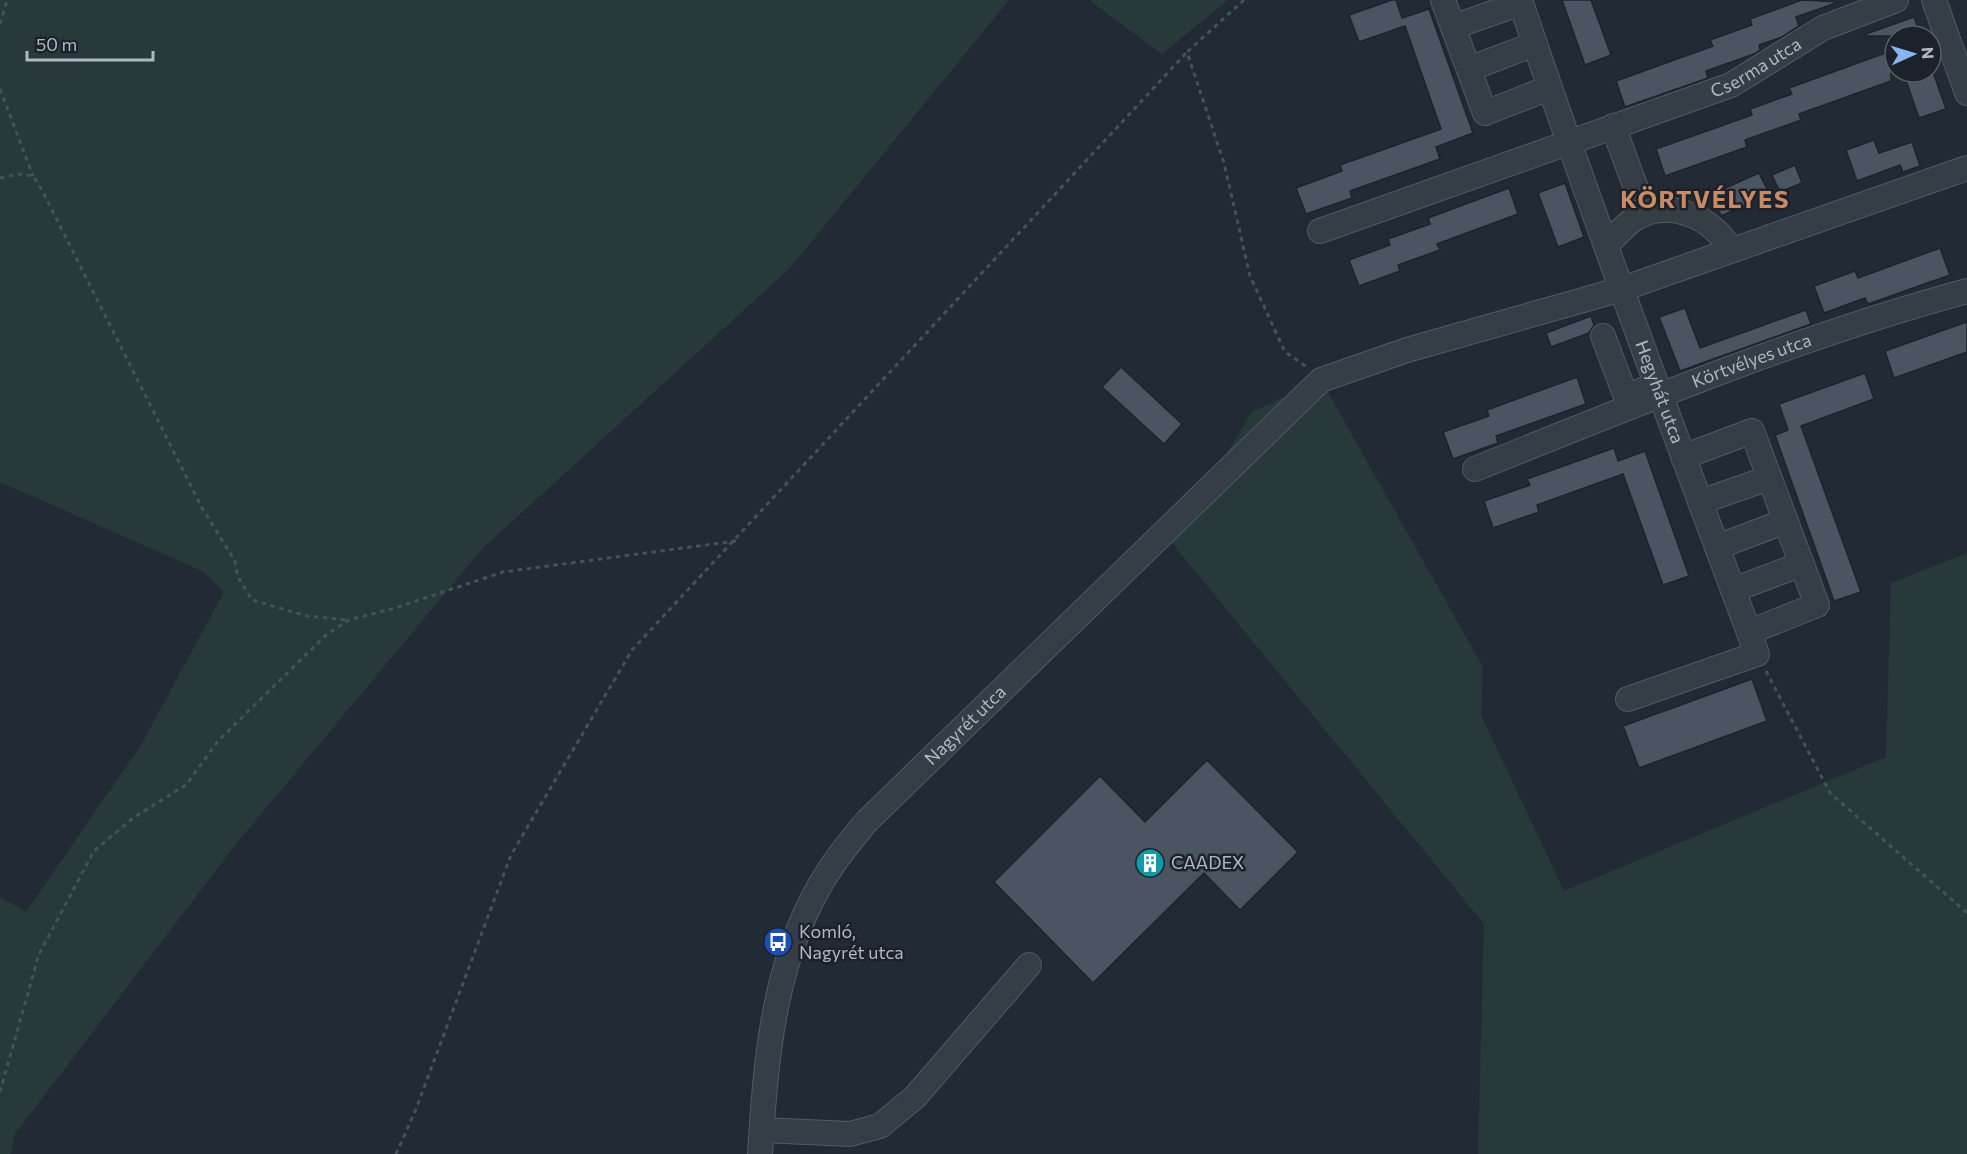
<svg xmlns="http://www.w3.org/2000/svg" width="1967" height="1154" font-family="Commissioner,sans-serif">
	<rect width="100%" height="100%" fill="#222b35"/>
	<g fill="#273938">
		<polygon points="0,0 1009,0 790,268 483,548 236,844 15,1134 11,1154 0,1154 0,897 26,912 141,745 224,592 202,571 0,482"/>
		<polygon points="1089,0 1228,0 1162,54"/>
		<polygon points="1321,380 1483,667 1481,715 1564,891 1886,757 1891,583 1967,553 1967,1154 1478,1154 1484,924 1172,543 1252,412"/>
	</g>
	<g fill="#4a5561" stroke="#1c242d" stroke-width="1.5">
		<polygon points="1392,0 1396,0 1402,18 1429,9 1473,133 1436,147 1440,159 1350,191 1352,198 1306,214 1296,188 1342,171 1340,165 1441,129 1405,26 1359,42 1349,15"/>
		<polygon points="1562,0 1591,0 1611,55 1585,65"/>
		<polygon points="1802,0 1839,2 1796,17 1799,26 1782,37 1759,45 1760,50 1754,54 1706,71 1708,78 1625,107 1616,81 1713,46 1710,40 1752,25 1750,19"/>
		<polygon points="1914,17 1921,36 1866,36 1866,34"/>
		<polygon points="1891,51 1891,81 1799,114 1801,120 1745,140 1747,147 1665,176 1656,149 1752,115 1750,109 1792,94 1789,88"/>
		<polygon points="1903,72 1933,72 1946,109 1919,118"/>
		<polygon points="1874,140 1879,153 1912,142 1920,166 1903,172 1900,165 1857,181 1846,150"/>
		<polygon points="1795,165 1802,183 1780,192 1772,175"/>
		<polygon points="1759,173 1767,189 1744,200 1746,205 1721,216 1712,194"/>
		<polygon points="1565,183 1584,237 1558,247 1538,193"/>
		<polygon points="1509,188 1518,214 1437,244 1440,250 1398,265 1400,271 1359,286 1349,260 1390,245 1388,239 1430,224 1428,218"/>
		<polygon points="1940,248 1950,275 1868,304 1865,298 1824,313 1814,286 1855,271 1858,278"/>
		<polygon points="1685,308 1700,348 1806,310 1811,324 1680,371 1659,317"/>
		<polygon points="1591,316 1594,325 1589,333 1551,347 1546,333"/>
		<polygon points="1967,322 1967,352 1894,378 1885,351"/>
		<polygon points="1121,367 1182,424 1164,444 1102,387"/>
		<polygon points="1865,373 1874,399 1801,426 1861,592 1834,601 1775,435 1788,430 1779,404"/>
		<polygon points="1577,377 1586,404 1496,436 1498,443 1453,459 1443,432 1489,416 1487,410"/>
		<polygon points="1614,448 1618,461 1645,451 1689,576 1663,585 1623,474 1537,505 1539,512 1493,528 1484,501 1530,485 1527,479"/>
		<polygon points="1752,679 1767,721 1639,768 1623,726"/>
		<polygon points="1207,760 1298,852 1240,910 1204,873 1093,983 994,882 1100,776 1145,822"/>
	</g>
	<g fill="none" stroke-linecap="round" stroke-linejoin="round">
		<g stroke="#525b64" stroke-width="26">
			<g id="minor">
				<polyline points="1443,0 1485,113 1549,88"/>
				<path id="s1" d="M1520 0C1594 220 1676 437 1757 654L1628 699"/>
				<polyline points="1934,0 1967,93"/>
				<polyline points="1453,27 1521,3"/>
				<polyline points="1469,69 1535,44"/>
				<polyline points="1613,126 1636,188"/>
				<path id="s2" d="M1320 231 1731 85 1823 28 1896 0"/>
				<path d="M1606 245C1615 237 1624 226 1634 219 1669 197 1712 217 1731 250"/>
				<polyline points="1603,336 1626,397 1650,387"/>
				<polyline points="1683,457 1752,431 1817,605 1749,632"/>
				<path id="s3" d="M1475 469C1635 405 1800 336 1967 291"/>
				<polyline points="1700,502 1769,478"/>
				<polyline points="1717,547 1786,521"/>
				<polyline points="1733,590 1802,564"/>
				<polyline points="762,1130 850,1134 880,1126 915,1097 1029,965"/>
				<path id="s4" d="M760 1154C766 1056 774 953 830 869 840 853 854 837 866 822L1321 380 1407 350 1622 289 1967 168"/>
			</g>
		</g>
		<g stroke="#435456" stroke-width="3" stroke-dasharray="4.5 4.5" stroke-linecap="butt">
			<polyline points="1244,0 1187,52 1224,163 1250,276 1285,352 1307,367"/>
			<polyline points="0,24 7,0"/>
			<polyline points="0,89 33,176"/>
			<polyline points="0,178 18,174 33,176 42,190 202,508 235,561 238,577 252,600 307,616 348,620"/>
			<polyline points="1766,671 1830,793 1967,913"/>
			<polyline points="0,1092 39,954 94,851 133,818 186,785 218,741 326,635 349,620 395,608 503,572 736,541"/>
			<polyline points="396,1154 416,1109 511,855 632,650 1187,52"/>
		</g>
		<use href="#minor" stroke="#353d46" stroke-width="24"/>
	</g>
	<defs>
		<g id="building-disc" transform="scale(1.5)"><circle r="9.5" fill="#0f9aa8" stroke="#1b222a"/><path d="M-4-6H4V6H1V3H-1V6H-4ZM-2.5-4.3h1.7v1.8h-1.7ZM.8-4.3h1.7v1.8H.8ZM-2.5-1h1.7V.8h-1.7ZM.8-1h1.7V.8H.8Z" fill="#fff"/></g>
		<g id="bus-disc" transform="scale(1.5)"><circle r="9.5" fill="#1a4fb4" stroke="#1b222a"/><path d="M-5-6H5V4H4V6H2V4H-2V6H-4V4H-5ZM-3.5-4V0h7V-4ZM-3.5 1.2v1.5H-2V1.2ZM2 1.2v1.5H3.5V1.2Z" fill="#fff"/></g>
	</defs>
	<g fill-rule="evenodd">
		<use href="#building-disc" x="1150" y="863"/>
		<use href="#bus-disc" x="778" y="942"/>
	</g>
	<g text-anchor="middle" stroke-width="5" stroke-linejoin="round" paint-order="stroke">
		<g font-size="18" fill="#afb8c3" stroke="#1b222a">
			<text dy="6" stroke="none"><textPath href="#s2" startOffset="466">Cserma utca</textPath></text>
			<text dy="6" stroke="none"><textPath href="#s3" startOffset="297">Körtvélyes utca</textPath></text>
			<text dy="6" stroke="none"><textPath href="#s1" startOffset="416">Hegyhát utca</textPath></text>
			<text dy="6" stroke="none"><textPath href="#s4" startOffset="495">Nagyrét utca</textPath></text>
		</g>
		<g font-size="18" fill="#afb8c3" stroke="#1b222a" text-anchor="start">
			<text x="1171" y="869">CAADEX</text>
			<text x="799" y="938">Komló,<tspan x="799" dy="21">Nagyrét utca</tspan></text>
		</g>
		<g font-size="24" font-weight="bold" letter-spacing="1.5" fill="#c98a64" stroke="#1b222a">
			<text x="1705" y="208">KÖRTVÉLYES</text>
		</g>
	</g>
	<g transform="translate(1913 54) rotate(86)"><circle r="28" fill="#1b222a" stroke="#565e67" stroke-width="1.5"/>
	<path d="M0-4.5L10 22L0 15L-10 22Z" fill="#89b5ee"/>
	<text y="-9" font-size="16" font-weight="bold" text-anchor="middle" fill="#afb8c3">N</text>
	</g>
	<path d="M27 51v9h126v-9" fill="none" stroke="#afb8c3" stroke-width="3"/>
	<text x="36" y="51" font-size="18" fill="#afb8c3" stroke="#1b222a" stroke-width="4.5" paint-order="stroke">50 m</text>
</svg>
